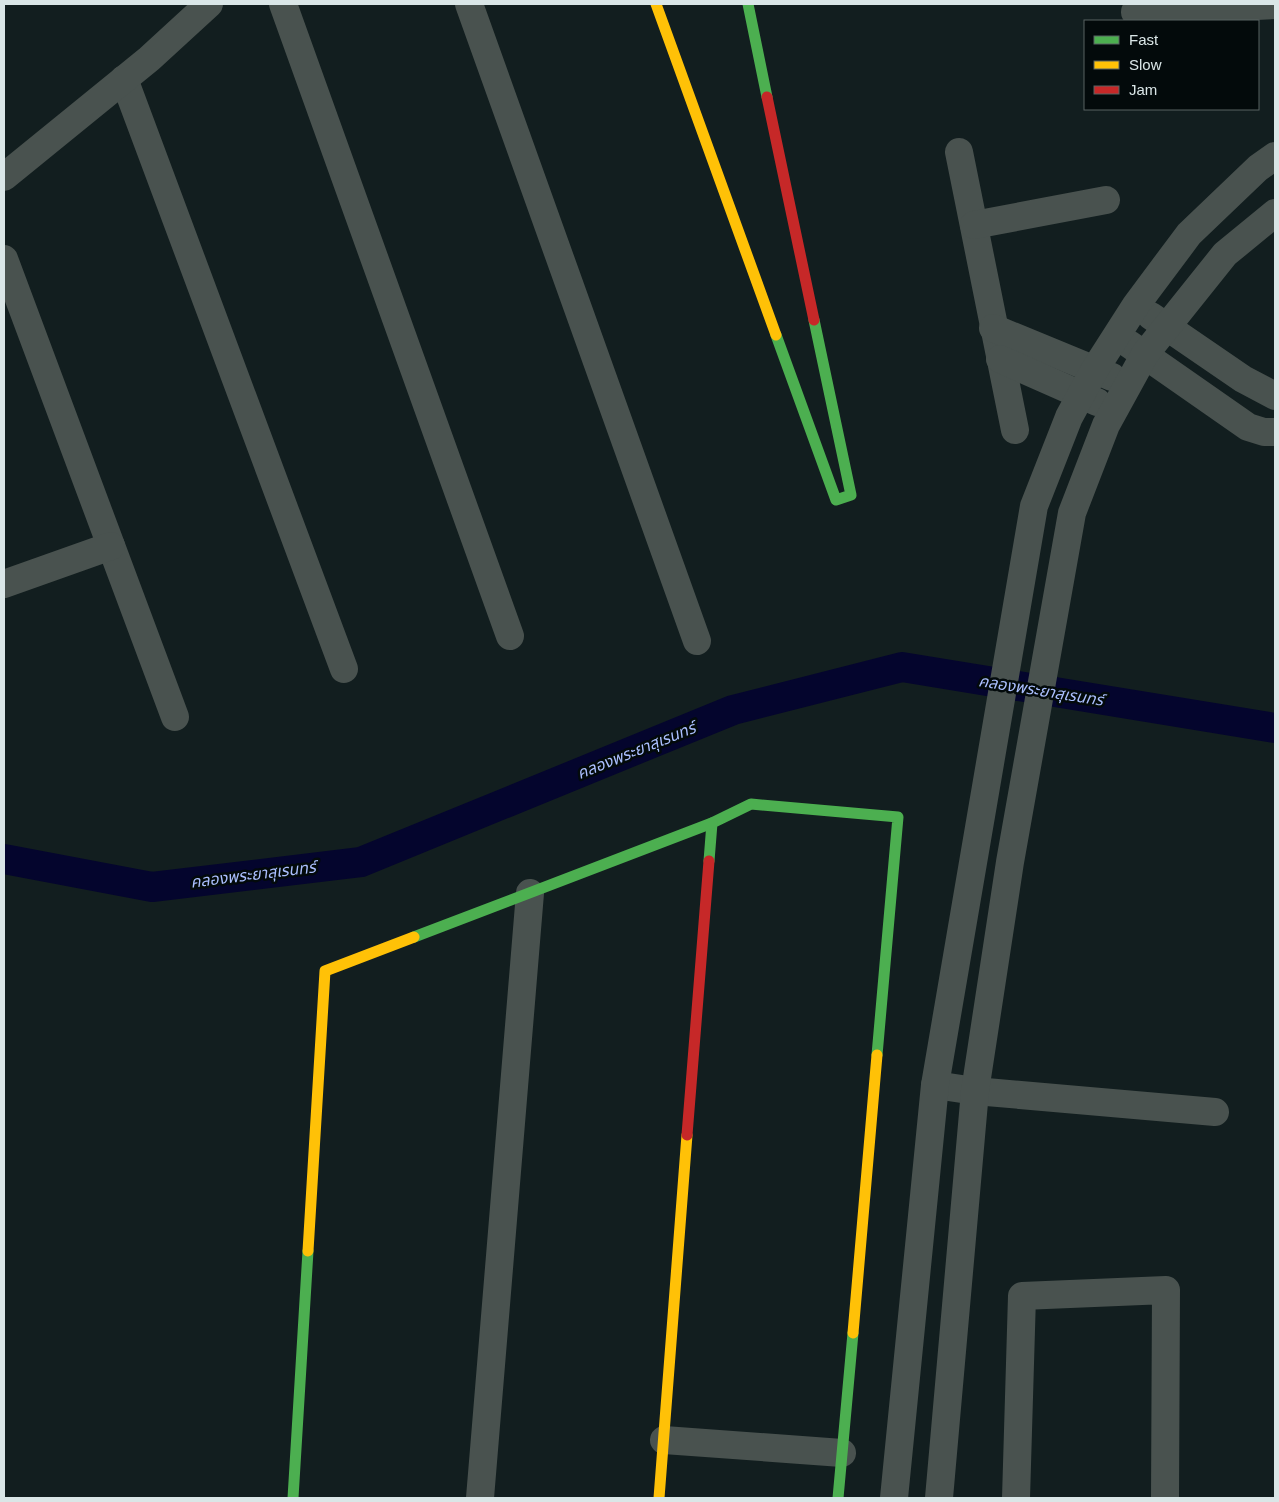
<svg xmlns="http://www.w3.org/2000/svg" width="1279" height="1502" font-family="Arial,'Noto Sans Thai',sans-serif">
	<rect width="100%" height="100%" fill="#121e1f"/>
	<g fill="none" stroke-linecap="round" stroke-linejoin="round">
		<polyline stroke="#04052d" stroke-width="30" points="4,859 152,887 361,862 733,710 902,667 1275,728"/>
		<g stroke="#49524f" stroke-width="28">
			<polyline points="283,4 510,636"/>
			<polyline points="469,4 697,641"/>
			<polyline points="1135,12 1275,5"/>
			<polyline points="124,79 344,669"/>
			<polyline points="959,152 1015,430"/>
			<polyline points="4,177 149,59 209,4"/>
			<polyline points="974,225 1106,200"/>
			<polyline points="4,259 175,717"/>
			<polyline points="1151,316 1243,379 1275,396"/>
			<polyline points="993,328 1112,377"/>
			<polyline points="1129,344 1248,427 1264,432 1275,432"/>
			<polyline points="1000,359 1097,402"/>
			<polyline points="4,584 111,546"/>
			<polyline points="935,1085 975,1091 1215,1112"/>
			<polyline points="664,1440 842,1453"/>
			<polyline points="480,1498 530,893"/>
			<polyline points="894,1498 935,1085 1034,506 1069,417 1095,369 1136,305 1189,234 1258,168 1275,156"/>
			<polyline points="939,1498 975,1091 1010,862 1072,513 1106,425 1145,354 1225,254 1275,213"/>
			<polyline points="1016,1498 1022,1296 1166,1290 1165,1498"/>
		</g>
		<g stroke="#4caf50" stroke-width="11">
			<polyline points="748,4 767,97"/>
			<polyline points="776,335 836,500 851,495 814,320"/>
			<polyline points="709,861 712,823 751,804 898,817 877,1055"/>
			<polyline points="414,937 712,823"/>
			<polyline points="293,1498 308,1251"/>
			<polyline points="838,1498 853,1333"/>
		</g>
		<g stroke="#ffc107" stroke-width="11">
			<polyline points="656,4 776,335"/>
			<polyline points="308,1251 325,971 414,937"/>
			<polyline points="853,1333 877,1055"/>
			<polyline points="659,1498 687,1135"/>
		</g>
		<g stroke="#c62828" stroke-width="11">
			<polyline points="767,97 814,320"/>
			<polyline points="687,1135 709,861"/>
		</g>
	</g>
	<g text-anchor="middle" stroke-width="5" stroke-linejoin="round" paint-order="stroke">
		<g font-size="16" font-style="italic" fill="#abbffe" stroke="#030a0b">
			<text transform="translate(1041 690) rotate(9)" y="6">คลองพระยาสุเรนทร์</text>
			<text transform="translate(636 750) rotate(-22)" y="6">คลองพระยาสุเรนทร์</text>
			<text transform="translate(253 874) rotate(-7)" y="6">คลองพระยาสุเรนทร์</text>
		</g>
	</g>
	<rect width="1279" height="1502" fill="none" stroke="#dae6e7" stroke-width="10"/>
	<rect x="1084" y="20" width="175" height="90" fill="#030a0b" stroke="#596263"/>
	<rect x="1094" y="36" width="25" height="8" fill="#4caf50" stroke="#596263"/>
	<text x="1129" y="45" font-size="15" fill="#dae6e7">Fast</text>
	<rect x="1094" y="61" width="25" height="8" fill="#ffc107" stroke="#596263"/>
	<text x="1129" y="70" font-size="15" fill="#dae6e7">Slow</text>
	<rect x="1094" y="86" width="25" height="8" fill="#c62828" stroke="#596263"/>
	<text x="1129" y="95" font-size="15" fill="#dae6e7">Jam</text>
</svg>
